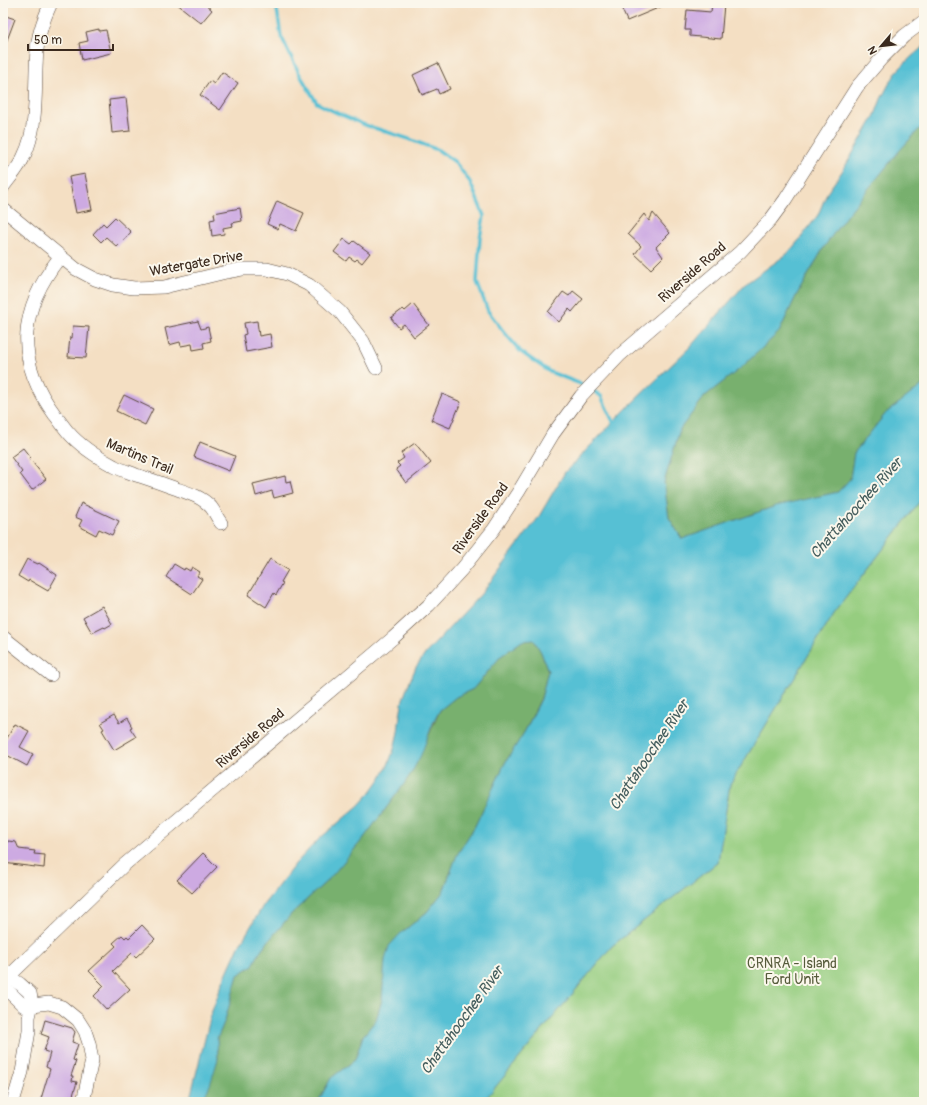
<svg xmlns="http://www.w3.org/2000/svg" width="927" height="1105" font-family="Pangolin,sans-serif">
	<rect width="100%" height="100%" fill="#fbf7ec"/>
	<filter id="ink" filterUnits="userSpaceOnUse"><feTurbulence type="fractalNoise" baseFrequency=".025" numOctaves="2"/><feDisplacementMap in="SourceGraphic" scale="8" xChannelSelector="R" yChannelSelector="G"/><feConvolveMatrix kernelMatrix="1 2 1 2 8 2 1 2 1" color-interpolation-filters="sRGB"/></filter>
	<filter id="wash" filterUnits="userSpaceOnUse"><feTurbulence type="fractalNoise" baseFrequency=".012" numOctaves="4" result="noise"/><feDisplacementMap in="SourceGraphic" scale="16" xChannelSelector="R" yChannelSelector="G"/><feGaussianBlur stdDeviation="0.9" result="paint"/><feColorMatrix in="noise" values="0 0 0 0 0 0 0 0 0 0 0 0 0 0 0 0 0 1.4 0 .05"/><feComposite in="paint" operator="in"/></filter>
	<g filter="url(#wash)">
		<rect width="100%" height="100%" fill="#f4dfc3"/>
		<polygon fill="#96cd80" stroke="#687c4f" points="924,496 924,1102 483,1102 612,946 718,862 730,784 834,613"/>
		<g fill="#78b06e" stroke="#5a6d46">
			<polygon points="924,124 924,384 886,413 854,453 850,479 838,492 776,506 682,539 669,518 664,482 680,429 705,396 742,367 779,332 796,296 824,247 846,216 900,150"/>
			<polygon points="534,640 541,652 548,671 541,698 525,731 505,763 475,826 457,855 443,892 427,912 400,934 385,960 382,1000 376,1020 363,1036 355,1060 331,1078 318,1102 202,1102 218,1059 217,1039 225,1020 238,975 253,965 261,950 292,913 330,878 363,839 404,784 413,770 440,710 456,697 473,689 501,656 522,641"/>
		</g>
		<polygon fill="#57c0d4" stroke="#497579" points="924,46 924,124 900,150 846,216 824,247 796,296 779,332 742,367 705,396 680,429 664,482 669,518 682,539 776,506 838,492 850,479 854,453 886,413 924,384 924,496 834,613 730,784 718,862 612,946 483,1102 318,1102 331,1078 355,1060 363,1036 376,1020 382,1000 385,960 389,946 400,934 427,912 443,892 457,855 475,826 505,763 525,731 541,699 548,671 541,652 534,640 522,641 501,656 473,689 456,697 440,710 433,723 421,755 413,770 404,784 363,839 330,878 292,913 261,950 253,965 238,975 225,1020 217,1039 218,1059 210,1085 202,1102 189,1102 212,1011 224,979 238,948 264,904 296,863 319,839 358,806 370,793 380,779 388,765 394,749 398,732 400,715 403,699 409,683 416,667 426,653 481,594 538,518 565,472 626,409 690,347 745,284 787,254 800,239 818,215 827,193 843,170 875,115 881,99 889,84 898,70 910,58"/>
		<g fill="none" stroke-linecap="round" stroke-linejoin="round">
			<polyline stroke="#57c0d4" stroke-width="3.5" points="276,3 281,36 300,75 317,103 339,114 365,125 406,138 438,150 455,162 470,182 484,216 480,238 477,282 488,311 504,332 521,352 550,372 586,386 601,396 615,426"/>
		</g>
		<g id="blocks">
			<g fill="#cdaae2">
				<polygon points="176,3 204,3 212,10 201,23"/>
				<polygon points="626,3 670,3 627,21 620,5"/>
				<polygon points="712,3 724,4 721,39 690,36 690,30 685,30 687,10 711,12"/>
				<polygon points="3,15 15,19 4,48 3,48"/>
				<polygon points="99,29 99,31 106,30 111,53 82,60 79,43 88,41 86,32"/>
				<polygon points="438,63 450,89 439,94 437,89 422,95 413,75"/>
				<polygon points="222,72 238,83 220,110 200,95 210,81 214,84"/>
				<polygon points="126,98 130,131 112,133 109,100"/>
				<polygon points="85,174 92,210 76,213 69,177"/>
				<polygon points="277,201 304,213 296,231 280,224 278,229 267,224"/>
				<polygon points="240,208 242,221 232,223 233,226 223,228 224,234 212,236 210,220 215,219 214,213"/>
				<polygon points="653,213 670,233 656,247 663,257 651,269 635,254 641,246 628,234 644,214 649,221"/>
				<polygon points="115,217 131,232 117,247 106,237 101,242 93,234 103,223 106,226"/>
				<polygon points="344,239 351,244 354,241 370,253 362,263 357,259 355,261 349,257 346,261 334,252"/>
				<polygon points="573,291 583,299 572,312 569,309 559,322 548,312 563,292 569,296"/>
				<polygon points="413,304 429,325 414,337 404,324 399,328 391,318 403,309 405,311"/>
				<polygon points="198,321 201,329 208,327 211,341 203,343 204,348 193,350 192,344 181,346 180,342 169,345 165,328"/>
				<polygon points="257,321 259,336 270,334 272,347 246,352 243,335 246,334 244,323"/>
				<polygon points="73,326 89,327 86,358 68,357 70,337 72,338"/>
				<polygon points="442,394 461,402 450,428 431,420"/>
				<polygon points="124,395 153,409 145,425 116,411"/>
				<polygon points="200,442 235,456 229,471 194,457"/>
				<polygon points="415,443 431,463 406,483 396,469 400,466 397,463 404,458 401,453"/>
				<polygon points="23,448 30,457 29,458 46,479 32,490 20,474 22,472 11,457"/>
				<polygon points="285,476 286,482 290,481 293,493 274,498 272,491 256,496 253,484"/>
				<polygon points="81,503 119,521 112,535 99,529 96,535 79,526 82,520 75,517"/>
				<polygon points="27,559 38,564 39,563 57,575 48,591 29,580 28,582 18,576"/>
				<polygon points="270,559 288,570 281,582 283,583 276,595 274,593 266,607 248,595"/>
				<polygon points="174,564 184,570 185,568 190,571 192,567 200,572 197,576 202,579 192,594 166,577"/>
				<polygon points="102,606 112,624 105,628 104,627 92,633 83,617"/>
				<polygon points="114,715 119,723 127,718 132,727 130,728 136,737 114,750 102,730 104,729 100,723"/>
				<polygon points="15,724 29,731 20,747 33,754 27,766 3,753 3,745"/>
				<polygon points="8,841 16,842 19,849 35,851 34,854 45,855 44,868 3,863 3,849"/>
				<polygon points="203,853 217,867 192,893 177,880"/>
				<polygon points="142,925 155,939 136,957 132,953 113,971 130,989 107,1010 94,996 104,986 89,971 116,946 113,943 122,935 125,938 127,936 129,938"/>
				<polygon points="45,1020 72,1028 75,1032 72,1042 78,1044 73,1060 76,1061 71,1076 73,1076 72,1081 77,1082 71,1102 40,1102 50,1069 46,1067 50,1053 44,1051 49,1037 41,1034"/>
			</g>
		</g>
	</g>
	<g filter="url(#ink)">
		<use href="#blocks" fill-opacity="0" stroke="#574537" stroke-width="1"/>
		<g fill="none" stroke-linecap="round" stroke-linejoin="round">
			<g stroke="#574537" stroke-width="14">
				<g id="minor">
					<path d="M3 187C10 177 19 168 24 156 39 126 34 84 37 50 38 34 44 18 51 3"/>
					<polyline points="3,209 76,269 95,279 113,285 134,288 164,287 226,272 242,269 267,269 287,274 309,285 340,312 363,341 376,368"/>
					<path d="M60 257C19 309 14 360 55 415 59 420 63 426 68 432 80 446 97 457 114 466 121 470 129 472 136 475 150 479 163 484 177 489 189 493 202 497 211 507 215 512 217 518 221 523"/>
					<polyline points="3,637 51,675"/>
					<polyline points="3,978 6,989 24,1006 49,1003 62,1007 78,1020 85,1031 89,1043 92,1060 83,1102"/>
					<polyline points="4,980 14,980 20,984 30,993 32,1004 29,1017 29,1031 22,1072 13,1102"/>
					<polyline points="3,982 124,865 393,638 429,605 462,569 494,529 519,491 553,434 581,396 620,355 740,252 771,219 785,200 857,87 881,59 904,36 924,21"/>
				</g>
			</g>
			<use href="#minor" stroke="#fff" stroke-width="13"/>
		</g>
	</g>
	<g text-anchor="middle" stroke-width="4" stroke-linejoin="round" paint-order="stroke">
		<g font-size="14" fill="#3b2a1e" stroke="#fbf7ec">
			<text transform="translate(196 263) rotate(-10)" y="5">Watergate Drive</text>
			<text transform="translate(692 272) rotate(-41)" y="5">Riverside Road</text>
			<text transform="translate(140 456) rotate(23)" y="5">Martins Trail</text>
			<text transform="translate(480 518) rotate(-54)" y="5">Riverside Road</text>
			<text transform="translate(250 738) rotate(-40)" y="5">Riverside Road</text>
		</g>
		<g font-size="14" fill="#565b3b" stroke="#fbf7ec">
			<text x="792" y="968">CRNRA - Island<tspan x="792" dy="16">Ford Unit</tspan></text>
		</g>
		<g font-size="15" font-style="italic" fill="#455e5e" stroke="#fbf7ec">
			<text transform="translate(856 508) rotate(-48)" y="5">Chattahoochee River</text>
			<text transform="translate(649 755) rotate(-56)" y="5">Chattahoochee River</text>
			<text transform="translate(462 1020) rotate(-54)" y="5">Chattahoochee River</text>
		</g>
	</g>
	<rect width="927" height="1105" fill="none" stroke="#fbf7ec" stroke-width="16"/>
	<g transform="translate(881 46) rotate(242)" stroke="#fbf7ec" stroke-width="3" paint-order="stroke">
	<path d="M0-3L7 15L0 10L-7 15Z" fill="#3b2a1e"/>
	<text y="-6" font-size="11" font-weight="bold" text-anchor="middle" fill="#3b2a1e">N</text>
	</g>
	<path d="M28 44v6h85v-6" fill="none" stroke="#3b2a1e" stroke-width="2"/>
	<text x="34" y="44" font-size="12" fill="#3b2a1e" stroke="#fbf7ec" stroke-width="3" paint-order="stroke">50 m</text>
</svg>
